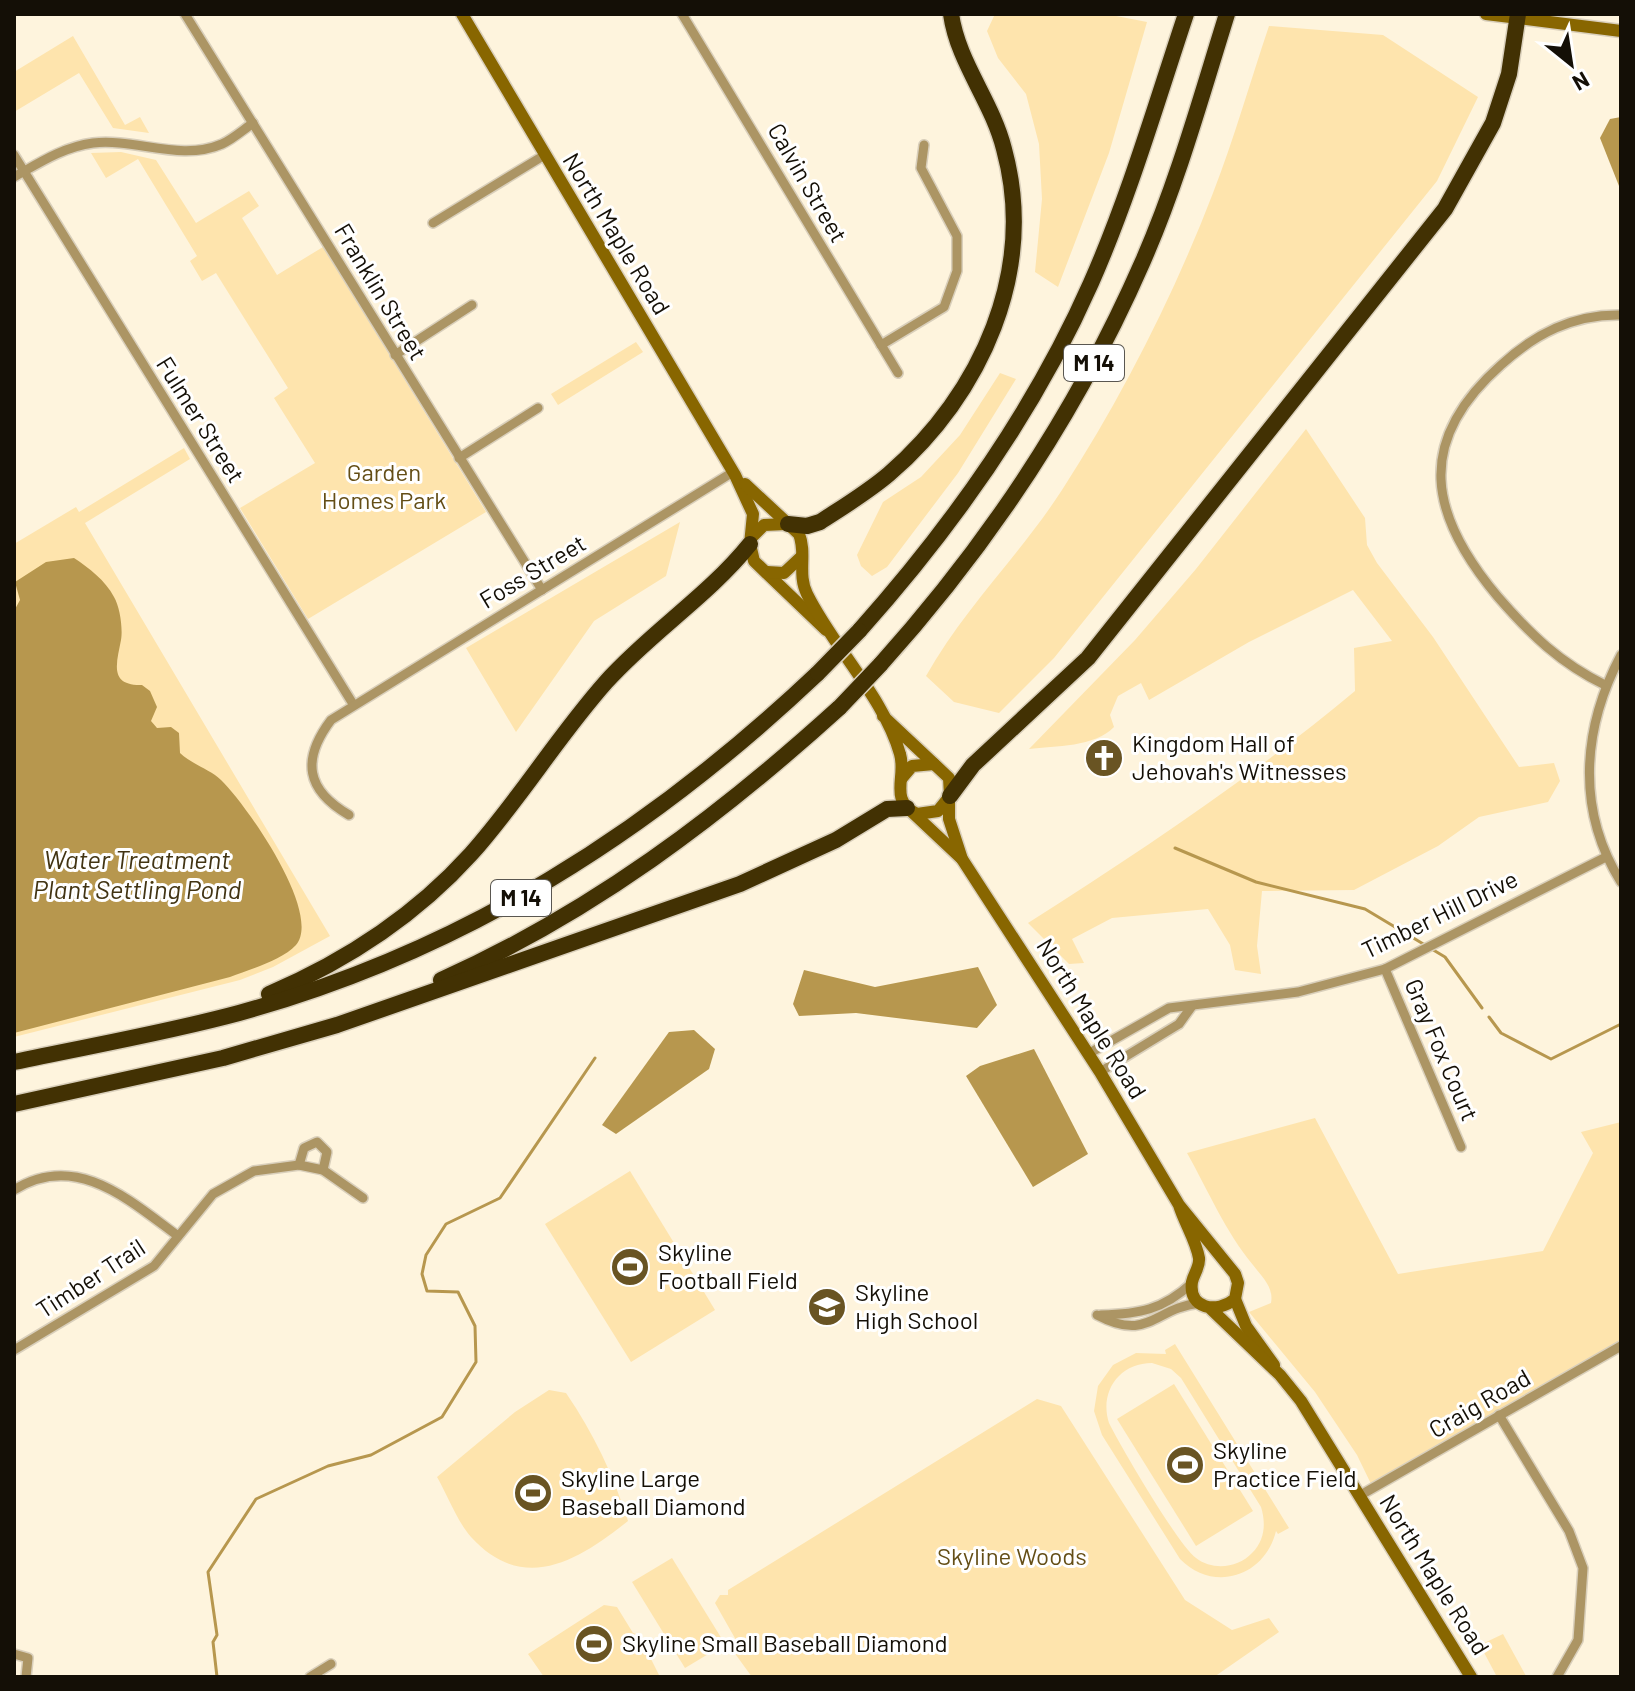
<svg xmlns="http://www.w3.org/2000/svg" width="1635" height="1691" font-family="Barlow,sans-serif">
	<rect width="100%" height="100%" fill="#fef4dd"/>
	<g fill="#fee4ad" fill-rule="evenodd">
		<polygon points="995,14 1106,14 1147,22 1109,153 1058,287 1035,272 1042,199 1039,144 1026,94 998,58 987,31"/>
		<path d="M1269 26 1383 35 1478 97 1437 181 1054 658 999 713 954 702 926 676C964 608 1020 555 1062 490 1122 397 1173 297 1213 193 1234 139 1250 82 1269 26Z"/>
		<polygon points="73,36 125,125 140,117 149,133 113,128 79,73 14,112 14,72"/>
		<polygon points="121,152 156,160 196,223 249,191 259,206 242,218 277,275 323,247 486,512 308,619 240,508 315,463 274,398 288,388 216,273 202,281 190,261 197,256 138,159 106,178 91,153"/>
		<polygon points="636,342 643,352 558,405 551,394"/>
		<polygon points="1000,373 1016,379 958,473 887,567 872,576 861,566 857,555 883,502 921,477 960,435"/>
		<path d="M1306 429 1365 518 1367 545 1377 563 1433 637 1519 767 1554 763 1560 781 1548 802 1479 817 1438 846 1354 890 1262 891 1257 946 1261 974 1235 970 1230 945 1208 909 1112 918 1072 939 1084 963 1069 964 1028 923C1141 851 1252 777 1355 691L1354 648 1392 641 1353 590 1249 642 1149 700 1141 683 1118 696 1110 715 1114 727C1095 747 1055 746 1029 749L1135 640 1196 569Z"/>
		<polygon points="184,448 190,459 85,523 330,936 273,967 240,980 14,1037 14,544 76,507 79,512"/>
		<polygon points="680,522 666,576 594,621 516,732 466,648"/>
		<path d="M1315 1118 1398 1274 1543 1251 1593 1153 1581 1132 1621 1122V1347L1373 1488 1357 1455 1315 1392 1249 1312 1271 1303C1274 1287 1262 1277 1253 1265 1225 1231 1209 1192 1187 1153Z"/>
		<polygon points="630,1171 715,1310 631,1362 545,1224"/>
		<path d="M1175 1344 1289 1528 1278 1534 1276 1531C1265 1577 1213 1593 1180 1559L1102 1435 1094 1411 1098 1386 1113 1365 1136 1353 1166 1354 1165 1350ZM1152 1363 1171 1369 1181 1378 1261 1507C1266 1523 1265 1540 1252 1553 1238 1568 1213 1571 1196 1558 1178 1545 1121 1447 1109 1423 1099 1392 1119 1363 1152 1363Z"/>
		<polygon points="1174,1384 1253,1511 1196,1546 1117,1419"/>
		<path d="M549 1390 566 1393C594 1434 613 1474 628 1521 579 1560 524 1595 471 1537 457 1521 448 1496 437 1477L515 1412Z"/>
		<polygon points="1037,1399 1061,1406 1185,1600 1232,1630 1269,1618 1279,1632 1214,1677 752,1677 736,1655 736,1640 715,1603 720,1595 728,1595 728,1590"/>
		<polygon points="672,1558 725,1644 685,1668 632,1582"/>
		<polygon points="604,1605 617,1607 633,1633 639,1635 660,1677 544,1677 528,1654"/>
		<polygon points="1503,1634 1526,1676 1524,1677 1497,1677 1480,1645"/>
	</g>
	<g fill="#b7974e">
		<polygon points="1621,117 1621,191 1600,138 1610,119"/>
		<path d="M74 558C89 568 105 580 114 597 120 607 123 629 121 640 117 662 108 686 142 685L150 691 157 707 151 721 157 728 171 727 179 733 180 753C193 765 211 770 221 780 245 803 323 913 296 945 281 961 250 969 230 977L14 1033V611L20 600 15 582 46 562Z"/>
		<polygon points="978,967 997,1005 977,1028 856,1013 799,1016 793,1004 804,970 875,987"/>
		<polygon points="694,1030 715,1049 709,1069 616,1134 602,1125 669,1032"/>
		<polygon points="1034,1049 1088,1154 1033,1187 966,1076 980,1066"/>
	</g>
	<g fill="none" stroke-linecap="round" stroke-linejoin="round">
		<g stroke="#b7974e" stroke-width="3">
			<polyline points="1175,848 1256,882 1365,909 1445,957 1482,1008"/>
			<polyline points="1489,1017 1501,1033 1551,1059 1621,1024"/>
			<polyline points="217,1677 213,1642 217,1635 208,1572 256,1499 328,1466 371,1455 442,1417 476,1362 475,1326 458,1292 427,1291 422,1274 426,1255 446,1224 500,1198 595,1058"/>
		</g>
		<g stroke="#d9cfbb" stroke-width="12">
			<g id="street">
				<polyline points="185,14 542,590"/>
				<polyline points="682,14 898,373"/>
				<polyline points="14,155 353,704"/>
				<path d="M14 177C39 163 63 147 93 143 136 138 180 162 222 144 233 139 243 130 253 123"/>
				<polyline points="433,223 543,156"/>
				<polyline points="881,345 944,307 957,271 957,236 921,168 924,145"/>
				<polyline points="395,355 472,305"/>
				<polyline points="459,458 538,408"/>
				<path d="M1621 655C1582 729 1576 810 1621 882"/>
				<path d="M1605 685C1560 663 1531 635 1498 597 1429 515 1414 442 1501 365 1535 334 1573 314 1621 315"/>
				<path d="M349 815C306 790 301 760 331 720L733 472"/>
				<polyline points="1385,969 1461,1147"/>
				<polyline points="1088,1054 1169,1008 1298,992 1385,969 1606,857"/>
				<polyline points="1100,1072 1179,1024 1192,1006"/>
				<polyline points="299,1165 304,1148 317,1142 327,1152 323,1170"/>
				<path d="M14 1190C76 1151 129 1200 178 1236"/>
				<path d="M1097 1315C1150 1343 1154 1307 1201 1303"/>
				<path d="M1101 1315C1139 1314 1163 1310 1192 1283"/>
				<polyline points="14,1350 154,1266 213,1194 254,1171 299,1165 323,1170 363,1198"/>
				<polyline points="1499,1415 1569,1531 1583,1568 1578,1640 1557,1677"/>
				<polyline points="1359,1496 1621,1346"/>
				<polyline points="14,1654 28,1658 26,1677"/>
				<polyline points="310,1677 331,1664"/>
			</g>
		</g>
		<g stroke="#d9cfbb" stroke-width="15">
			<g id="secondary">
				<polyline points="462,14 735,475 753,514 750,544 754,561 826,630"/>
				<polyline points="1486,14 1621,31"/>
				<path d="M745 484 799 534C807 554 797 574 807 594 833 647 885 699 900 754 907 777 888 800 917 814L938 811 950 796 949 778 883 716"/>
				<polyline points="753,536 764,525 786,524"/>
				<polyline points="767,572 784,573 801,557"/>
				<polyline points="901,779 912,766 934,764"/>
				<path d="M949 800V819L962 859 1100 1072 1179 1205 1235 1274 1238 1283 1235 1299C1217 1314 1188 1309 1192 1282 1194 1273 1200 1267 1199 1258 1196 1240 1184 1222 1179 1205"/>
				<polyline points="912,812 962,859"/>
				<polyline points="1235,1299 1246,1326 1274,1365"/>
				<polyline points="1212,1310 1280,1375 1301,1401 1471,1677"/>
			</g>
		</g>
		<g stroke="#d9cfbb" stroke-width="19">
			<g id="highway">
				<path d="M788 524 807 526 820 522C843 507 868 492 889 474 982 394 1037 270 1004 149 992 101 958 63 951 14"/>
				<path d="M859 631C951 528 1035 410 1091 283 1129 197 1156 104 1186 14"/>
				<path d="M880 665C989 544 1078 410 1143 261 1178 181 1201 97 1227 14"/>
				<polyline points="950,796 973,765 1088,658 1445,209 1493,123 1509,74 1518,14"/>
				<path d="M441 980C591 913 719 817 840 707"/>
				<path d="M269 994C346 961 415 916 471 854 520 799 558 736 606 682 651 632 708 596 750 544"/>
				<path d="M14 1062C89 1046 165 1033 239 1013 464 951 650 832 818 673"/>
				<polyline points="14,1104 223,1058 337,1025 740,884 836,840 887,809 907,808"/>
			</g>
		</g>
		<use href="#street" stroke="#ac9564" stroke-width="9"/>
		<use href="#secondary" stroke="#860" stroke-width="12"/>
		<use href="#highway" stroke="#423103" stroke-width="16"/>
		<g stroke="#d9cfbb" stroke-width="19" stroke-linecap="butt">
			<g id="highway-bridge">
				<polyline points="818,673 859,631"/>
				<polyline points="840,707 880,665"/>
			</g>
		</g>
		<use href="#highway-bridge" stroke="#423103" stroke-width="16"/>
	</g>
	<defs>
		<g id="church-disc" transform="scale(2)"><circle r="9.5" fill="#695423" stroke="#fff"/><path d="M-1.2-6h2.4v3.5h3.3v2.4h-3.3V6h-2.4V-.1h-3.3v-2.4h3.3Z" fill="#fff"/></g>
		<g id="stadium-disc" transform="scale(2)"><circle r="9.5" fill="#695423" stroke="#fff"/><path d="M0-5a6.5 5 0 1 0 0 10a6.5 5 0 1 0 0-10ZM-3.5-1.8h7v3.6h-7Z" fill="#fff"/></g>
		<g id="school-disc" transform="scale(2)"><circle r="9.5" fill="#695423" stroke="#fff"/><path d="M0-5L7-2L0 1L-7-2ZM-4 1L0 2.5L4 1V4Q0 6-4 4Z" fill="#fff"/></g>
	</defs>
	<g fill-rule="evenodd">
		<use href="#church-disc" x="1104" y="758"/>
		<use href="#stadium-disc" x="630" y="1267"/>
		<use href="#school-disc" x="827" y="1307"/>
		<use href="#stadium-disc" x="1185" y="1465"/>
		<use href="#stadium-disc" x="533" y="1493"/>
		<use href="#stadium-disc" x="594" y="1644"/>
	</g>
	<g text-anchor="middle" stroke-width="6" stroke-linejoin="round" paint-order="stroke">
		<g fill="#fff" stroke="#5a5751" stroke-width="2">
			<rect x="1064" y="345" width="60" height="36" rx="6"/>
			<rect x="491" y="880" width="60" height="36" rx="6"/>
		</g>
		<g font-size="22" font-weight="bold" fill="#140f06">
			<text x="1094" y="371">M 14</text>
			<text x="521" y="906">M 14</text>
		</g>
		<g font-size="24" fill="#140f06" stroke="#fff">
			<text transform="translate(807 183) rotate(60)" y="8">Calvin Street</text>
			<text transform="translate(616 234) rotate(59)" y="8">North Maple Road</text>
			<text transform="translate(380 292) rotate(59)" y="8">Franklin Street</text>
			<text transform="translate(200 420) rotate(58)" y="8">Fulmer Street</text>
			<text transform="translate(533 572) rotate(-31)" y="8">Foss Street</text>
			<text transform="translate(1440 915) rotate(-26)" y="8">Timber Hill Drive</text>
			<text transform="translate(1091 1019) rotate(58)" y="8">North Maple Road</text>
			<text transform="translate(1441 1050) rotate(67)" y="8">Gray Fox Court</text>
			<text transform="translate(91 1279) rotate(-33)" y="8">Timber Trail</text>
			<text transform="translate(1480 1404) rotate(-30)" y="8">Craig Road</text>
			<text transform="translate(1434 1575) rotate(58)" y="8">North Maple Road</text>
		</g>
		<g font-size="24" fill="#644e16" stroke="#fff">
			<text x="384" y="481">Garden<tspan x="384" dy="28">Homes Park</tspan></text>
			<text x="1012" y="1565">Skyline Woods</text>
		</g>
		<g font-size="24" fill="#140f06" stroke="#fff" text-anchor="start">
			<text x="1132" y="752">Kingdom Hall of<tspan x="1132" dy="28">Jehovah's Witnesses</tspan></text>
			<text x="658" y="1261">Skyline<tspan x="658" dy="28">Football Field</tspan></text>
			<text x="855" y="1301">Skyline<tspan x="855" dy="28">High School</tspan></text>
			<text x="1213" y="1459">Skyline<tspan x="1213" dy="28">Practice Field</tspan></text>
			<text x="561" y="1487">Skyline Large<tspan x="561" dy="28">Baseball Diamond</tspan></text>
			<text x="622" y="1652">Skyline Small Baseball Diamond</text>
		</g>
		<g font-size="26" font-style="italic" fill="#423413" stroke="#fff">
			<text x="137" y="869">Water Treatment<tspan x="137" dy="30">Plant Settling Pond</tspan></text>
		</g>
	</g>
	<rect width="1635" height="1691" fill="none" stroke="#140f06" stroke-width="32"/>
	<g transform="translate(1571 64) rotate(150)" stroke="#ffffff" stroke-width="6" paint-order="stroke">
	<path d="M0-6L14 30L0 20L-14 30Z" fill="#140f06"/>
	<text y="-12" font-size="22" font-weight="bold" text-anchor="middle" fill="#140f06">N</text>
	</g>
</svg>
